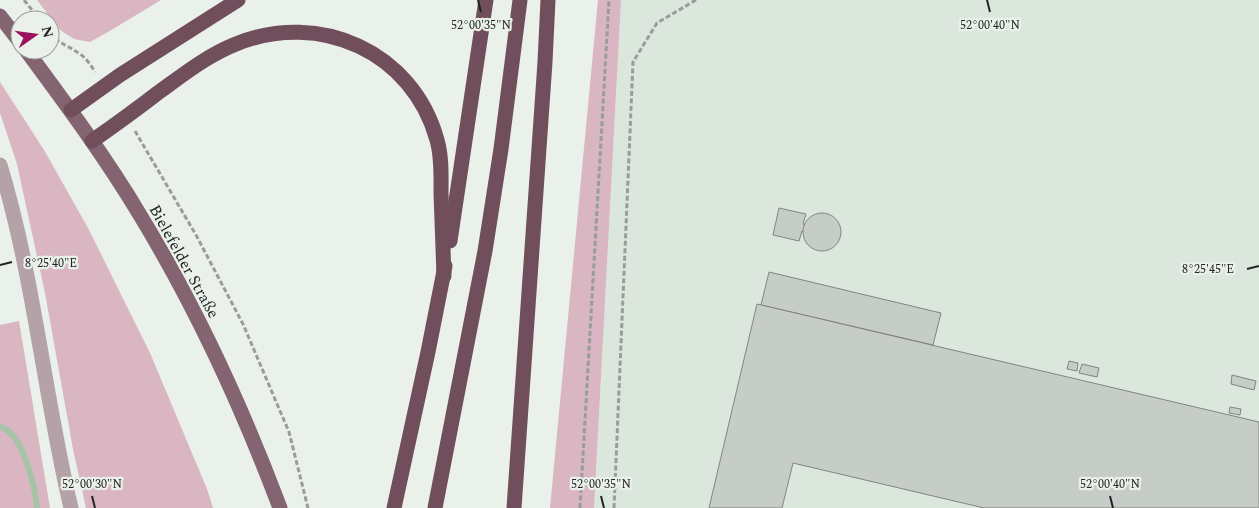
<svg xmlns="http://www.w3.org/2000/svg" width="1259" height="508" font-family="Spectral,serif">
	<rect width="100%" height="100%" fill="#eaf0ea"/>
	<polygon fill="#dbe7dc" points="621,0 1259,0 1259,508 594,508"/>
	<g fill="#d9b6c2">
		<polygon points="37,0 161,0 113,29 90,42 74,39 60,30"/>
		<polygon points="598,0 621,0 594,508 550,508"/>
		<polygon points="0,82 44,150 88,228 150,353 207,489 213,508 86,508 73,449 45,293 17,164 0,113"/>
		<polygon points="19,321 50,508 0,508 0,325"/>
	</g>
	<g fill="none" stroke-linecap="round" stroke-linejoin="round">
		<path stroke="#a5c4a7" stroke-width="6" d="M0 427C23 432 35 487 37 508"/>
	</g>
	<g fill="#c6ccc7" stroke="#808580">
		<polygon points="779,208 806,214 803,224 805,225 804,232 802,231 799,241 773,235"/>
		<circle cx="822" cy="232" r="19"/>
		<polygon points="769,272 941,313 933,345 761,305"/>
		<polygon points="757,304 1259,422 1259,508 984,508 793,463 782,508 709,508"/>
		<polygon points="1069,361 1078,363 1077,371 1067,369"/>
		<polygon points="1082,364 1099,368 1097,377 1079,373"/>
		<polygon points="1232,375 1256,381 1254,390 1231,384"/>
		<polygon points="1230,407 1241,409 1240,415 1229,413"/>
	</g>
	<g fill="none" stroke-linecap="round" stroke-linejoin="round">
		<g stroke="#989d98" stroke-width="3" stroke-dasharray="5 2.5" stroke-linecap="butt">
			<polyline points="24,0 40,20"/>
			<path d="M50 33C59 44 69 46 80 54 86 58 91 65 95 72"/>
			<polyline points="135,131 196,235 243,324 289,432 308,508"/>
			<polyline points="580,508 609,0"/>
			<polyline points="614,508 633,62 657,23 696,0"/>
		</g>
		<path stroke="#b5a2a9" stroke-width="15" d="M0 165C34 277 44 394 71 508"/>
		<g stroke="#846470" stroke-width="15">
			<polyline points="0,16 20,42"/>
			<path d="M26 50C66 104 106 158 140 215 196 307 242 407 280 508"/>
		</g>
		<g stroke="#714e5b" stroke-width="15">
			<polyline points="71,110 120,75 238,0"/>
			<path d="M92 141C115 125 137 109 159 92 184 74 208 55 236 44 320 10 413 52 437 140 442 157 441 176 441 193 442 221 443 248 444 276"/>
			<polyline points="450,241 486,0"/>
			<polyline points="394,508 428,352 445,266"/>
			<polyline points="435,508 485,251 501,149 520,0"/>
			<polyline points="514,508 545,62 548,0"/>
		</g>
	</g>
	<path fill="none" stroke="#222422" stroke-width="2" d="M478 0 481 12M987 0 990 12M0 265 12 262M1247 269 1259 266M92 496 95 508M601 496 604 508M1110 496 1113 508"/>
	<g text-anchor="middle" stroke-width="4.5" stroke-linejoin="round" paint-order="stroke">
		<g font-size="16" fill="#222422" stroke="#eaf0ea">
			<text transform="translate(185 261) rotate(61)" y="6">Bielefelder Straße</text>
		</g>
	</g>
	<g font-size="12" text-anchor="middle" fill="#222422" stroke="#eaf0ea" stroke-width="4.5" stroke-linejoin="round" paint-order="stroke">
		<text x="481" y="29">52°00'35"N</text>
		<text x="990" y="29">52°00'40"N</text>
		<text x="51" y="267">8°25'40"E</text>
		<text x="1208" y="273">8°25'45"E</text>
		<text x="92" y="488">52°00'30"N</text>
		<text x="601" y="488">52°00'35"N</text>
		<text x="1110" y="488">52°00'40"N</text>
	</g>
	<g transform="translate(35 35) rotate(76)"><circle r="24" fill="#eaf0ea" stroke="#9a9e9a"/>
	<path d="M0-4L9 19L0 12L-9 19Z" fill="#9d105e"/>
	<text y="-8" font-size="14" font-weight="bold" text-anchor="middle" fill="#222422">N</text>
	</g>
</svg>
